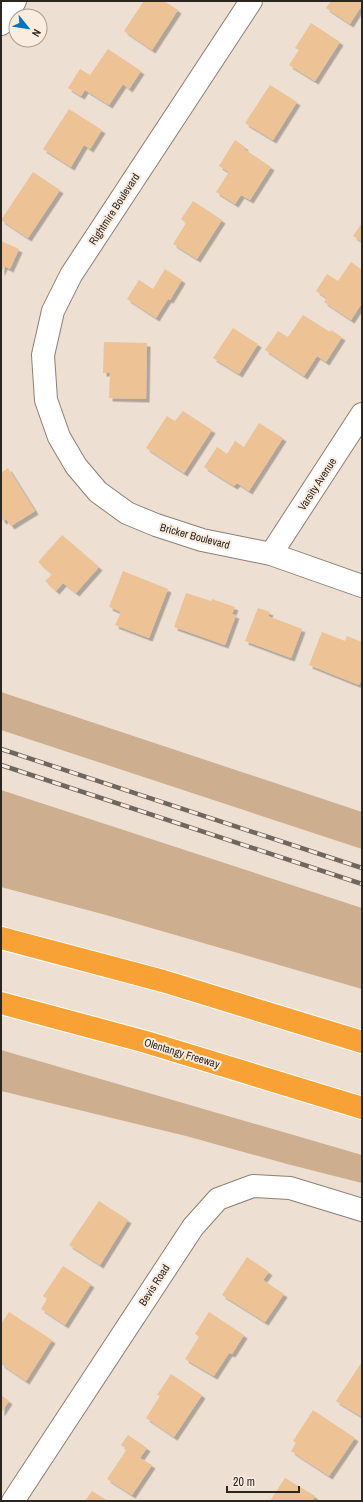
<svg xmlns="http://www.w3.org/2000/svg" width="363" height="1502" font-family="'Archivo Narrow',sans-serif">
	<defs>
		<filter id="shadow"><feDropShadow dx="3.5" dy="3.5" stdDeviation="0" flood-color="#0004"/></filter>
	</defs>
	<rect width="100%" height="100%" fill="#eddfd1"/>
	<g fill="#cdae8f">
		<polygon points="1,692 362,812 362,849 1,730"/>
		<polygon points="1,790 362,908 362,989 106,915 1,887"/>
		<polygon points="1,1050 362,1155 362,1183 287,1164 186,1136 1,1091"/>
	</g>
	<g fill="#edc295" filter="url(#shadow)">
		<polygon points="144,1 164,1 178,10 152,50 124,31"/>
		<polygon points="331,1 362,1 362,5 350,24 326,8"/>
		<polygon points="311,23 340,42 315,81 289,65 299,50 295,48"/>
		<polygon points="108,49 141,71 129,89 123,84 109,105 85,90 81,96 68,88 80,69 90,75"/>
		<polygon points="270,85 297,102 273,140 245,123"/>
		<polygon points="69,109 102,130 90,149 84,145 71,167 43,149"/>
		<polygon points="235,140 245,147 244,149 271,167 250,200 241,195 235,204 216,192 229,172 219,166"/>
		<polygon points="33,172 60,190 28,238 1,220"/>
		<polygon points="193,201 222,220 197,259 173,244 186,223 181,219"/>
		<polygon points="362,223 362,242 353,236"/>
		<polygon points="1,241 19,249 10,269 4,266 1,273"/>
		<polygon points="351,262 362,270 362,303 351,320 324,302 327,298 316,291 327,274 338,281"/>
		<polygon points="165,269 182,280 170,300 168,299 156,318 127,299 139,280 153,289"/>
		<polygon points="303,315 330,332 331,330 342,337 326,362 317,356 304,376 265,350 278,331 288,337"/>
		<polygon points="233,328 258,344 239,374 213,358"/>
		<polygon points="104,342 147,343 146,399 109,398 110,373 103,373"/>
		<polygon points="183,411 212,430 184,473 146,448 167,416 175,421"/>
		<polygon points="259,423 283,438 249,491 237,483 234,486 204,467 217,447 227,454 235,441 244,447"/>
		<polygon points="8,468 35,511 11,526 6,519 3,521 1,518 1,473"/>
		<polygon points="62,535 99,567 76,593 63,583 56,591 45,581 52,574 38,562"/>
		<polygon points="123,571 168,589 149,638 115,625 121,612 109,607"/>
		<polygon points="186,593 211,601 212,599 235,607 232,614 236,615 225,645 174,627"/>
		<polygon points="258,608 270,612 268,616 302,629 291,658 245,641"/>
		<polygon points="322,632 345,641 347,636 362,642 362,678 359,685 309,665"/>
		<polygon points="99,1201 128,1220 100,1265 69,1245"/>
		<polygon points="247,1257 269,1272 263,1280 284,1294 265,1322 222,1295"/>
		<polygon points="63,1266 91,1284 65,1325 41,1309 47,1299 43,1296"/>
		<polygon points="9,1312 52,1340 26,1381 1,1364 1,1324"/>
		<polygon points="209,1312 244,1335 232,1354 229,1353 214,1376 185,1359 199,1337 195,1334"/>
		<polygon points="362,1362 362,1417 336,1401"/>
		<polygon points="171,1374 202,1395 174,1437 146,1418 160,1396 157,1395"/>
		<polygon points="1,1395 9,1401 1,1413"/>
		<polygon points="313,1410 355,1438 329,1476 291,1451 296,1443 293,1441"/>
		<polygon points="128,1435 147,1448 140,1458 152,1465 132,1495 107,1479 127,1449 121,1445"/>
		<polygon points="285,1478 315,1496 312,1501 270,1501"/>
		<polygon points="92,1491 108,1501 85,1501"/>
	</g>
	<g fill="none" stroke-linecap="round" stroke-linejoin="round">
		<g stroke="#8d8073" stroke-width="24">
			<g id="minor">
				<polyline points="251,1 71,275 53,311 43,355 46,400 59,437 76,466 98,492 127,513 156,525 202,540 271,554 362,586"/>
				<polyline points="1,24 15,1"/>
				<polyline points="271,554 362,414"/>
				<polyline points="13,1501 193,1227 218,1199 253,1186 290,1188 362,1210"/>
			</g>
		</g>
		<g stroke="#fff" stroke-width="24">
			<g id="motorway">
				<polyline points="1,938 163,981 362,1042"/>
				<polyline points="1,1003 146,1042 362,1108"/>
			</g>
		</g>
		<use href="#minor" stroke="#fff" stroke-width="22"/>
		<use href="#motorway" stroke="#f8a235" stroke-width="22"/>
		<g stroke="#6f675e" stroke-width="4.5">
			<g id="rail">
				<polyline points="1,749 362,868"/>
				<polyline points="1,765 362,884"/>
			</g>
		</g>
		<use href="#rail" stroke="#faecde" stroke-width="3" stroke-dasharray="9" stroke-linecap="butt"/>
	</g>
	<g text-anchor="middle" stroke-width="4" stroke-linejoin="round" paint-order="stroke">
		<g font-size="11" fill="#2b2620" stroke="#faecde">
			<text transform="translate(114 209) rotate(-57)" y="4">Rightmire Boulevard</text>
			<text transform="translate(317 484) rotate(-57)" y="4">Varsity Avenue</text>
			<text transform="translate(195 536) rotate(15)" y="4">Bricker Boulevard</text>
			<text transform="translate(182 1053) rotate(17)" y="4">Olentangy Freeway</text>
			<text transform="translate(154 1285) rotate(-57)" y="4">Bevis Road</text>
		</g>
	</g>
	<rect width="363" height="1502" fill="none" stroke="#2b2620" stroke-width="4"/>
	<g transform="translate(28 28) rotate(120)"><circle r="19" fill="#faecde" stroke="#a79d92"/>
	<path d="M0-3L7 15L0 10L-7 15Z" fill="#0174bf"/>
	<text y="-6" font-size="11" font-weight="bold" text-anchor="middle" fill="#2b2620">N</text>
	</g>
	<path d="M227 1486v6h72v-6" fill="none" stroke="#2b2620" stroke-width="2"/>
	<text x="233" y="1486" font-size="12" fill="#2b2620" stroke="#faecde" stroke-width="3" paint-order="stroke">20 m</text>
</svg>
